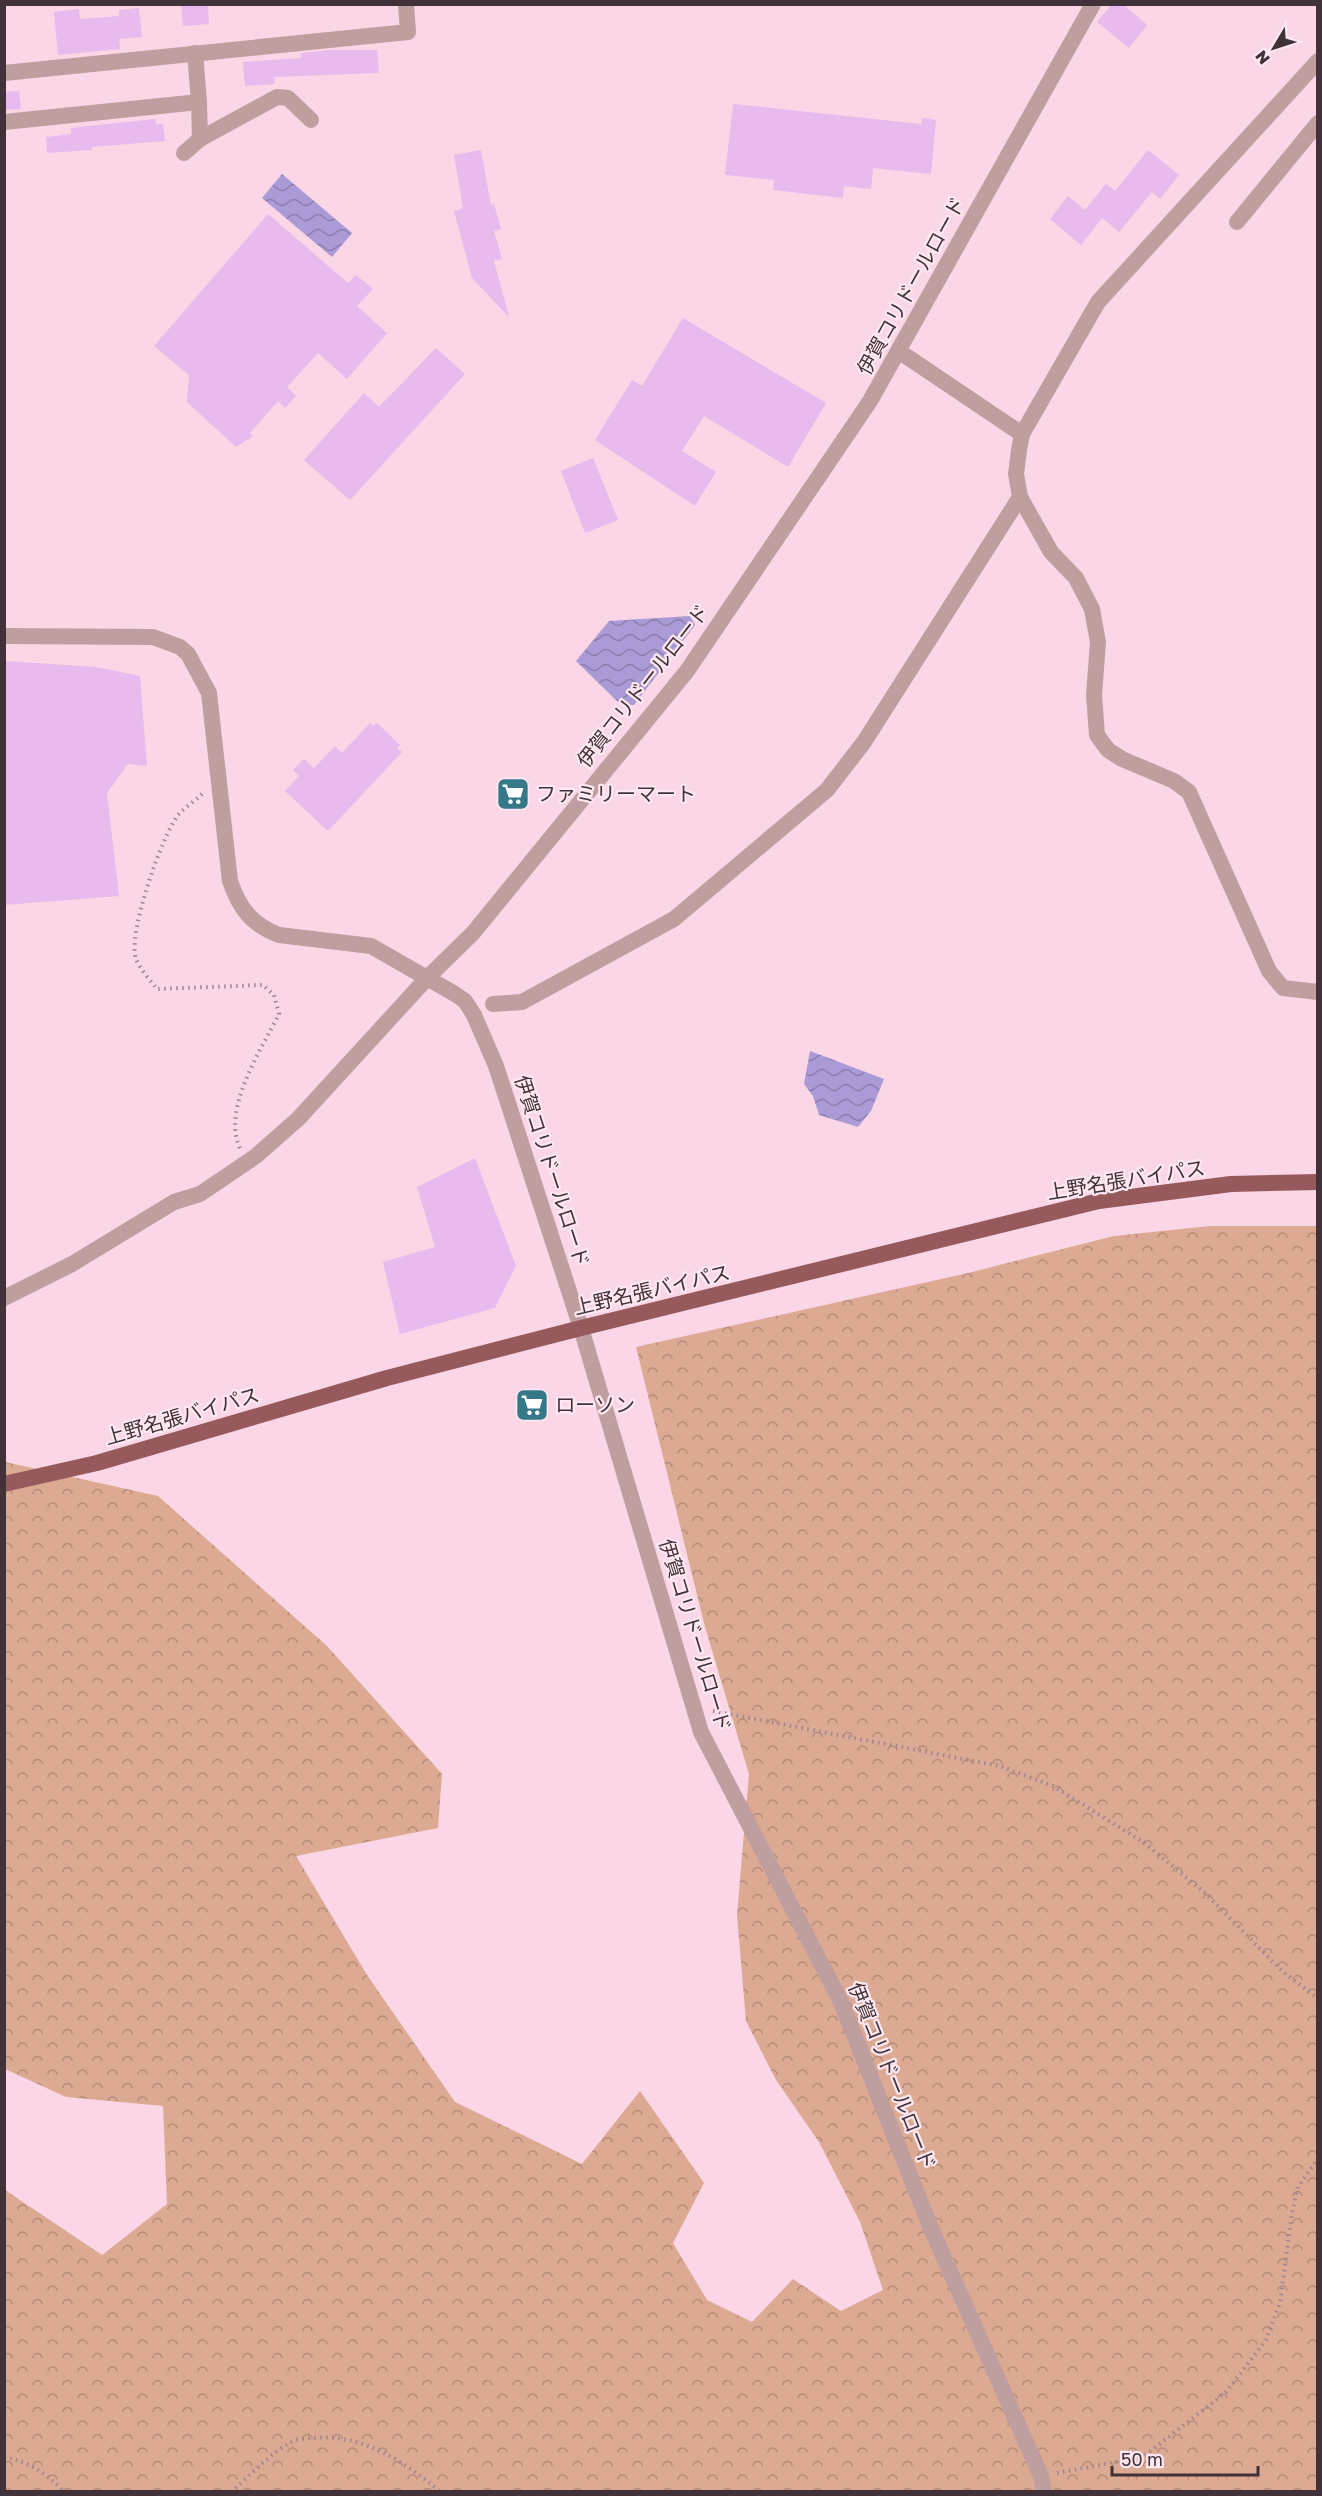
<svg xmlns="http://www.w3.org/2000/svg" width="1322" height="2496" font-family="'Golos Text','Noto Sans JP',sans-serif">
	<defs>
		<pattern id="forest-crowns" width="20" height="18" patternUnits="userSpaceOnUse" patternTransform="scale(1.5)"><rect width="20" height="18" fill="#dca993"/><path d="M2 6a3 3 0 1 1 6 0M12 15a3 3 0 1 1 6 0" fill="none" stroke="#b48a79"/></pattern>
		<pattern id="water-waves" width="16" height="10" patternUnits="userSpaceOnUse" patternTransform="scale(1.5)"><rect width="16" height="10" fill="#aa9ad5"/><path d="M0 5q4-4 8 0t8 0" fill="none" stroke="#8c7eae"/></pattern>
	</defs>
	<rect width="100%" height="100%" fill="#fbd6e6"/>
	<polygon fill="url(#forest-crowns)" points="1210,1226 1317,1226 1317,2491 5,2491 5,2190 102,2255 167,2204 163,2106 66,2097 5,2069 5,1462 158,1496 327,1646 442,1774 438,1828 296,1856 367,1975 455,2102 582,2164 640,2091 704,2183 673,2243 707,2300 752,2322 793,2279 841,2311 883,2290 860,2222 819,2142 776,2080 746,2021 737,1915 749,1774 705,1627 636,1347 968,1273 1114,1236"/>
	<g fill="url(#water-waves)">
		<polygon points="282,174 352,233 332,257 262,198"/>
		<polygon points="690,616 695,625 634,705 621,705 576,661 609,621"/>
		<polygon points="810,1051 884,1079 871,1111 858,1127 819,1115 813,1096 804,1084"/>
	</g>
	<g fill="#e8baed">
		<polygon points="181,4 208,4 209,24 183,26"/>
		<polygon points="1112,4 1123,4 1147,25 1129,48 1097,22"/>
		<polygon points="139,8 142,37 119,39 120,49 58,55 54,12 79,9 80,19 119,16 119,10"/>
		<polygon points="330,50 377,50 379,73 274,77 275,84 245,86 243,62 301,58 301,53"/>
		<polygon points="19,91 21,109 4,110 4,92"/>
		<polygon points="733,104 921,124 922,118 936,120 931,174 873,168 871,189 844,186 843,198 773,190 774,180 725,175"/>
		<polygon points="155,119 156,124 163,124 165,141 92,147 92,150 47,153 46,137 71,134 71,128"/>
		<polygon points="481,150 491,205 494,204 501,229 494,231 502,259 494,261 509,317 472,278 454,211 463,208 454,155"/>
		<polygon points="1148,150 1179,175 1160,199 1152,192 1119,232 1102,218 1081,245 1050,219 1068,196 1085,210 1106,184 1115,191"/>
		<polygon points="268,214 348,283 356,275 373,289 357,306 387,333 347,379 318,353 287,387 296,396 285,408 278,401 250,433 253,436 236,447 187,402 189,375 154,346"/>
		<polygon points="683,318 826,403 788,467 704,416 682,451 716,472 695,506 595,440 632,380 642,386"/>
		<polygon points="436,348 465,374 350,500 304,460 364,393 379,407"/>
		<polygon points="593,458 618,520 585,533 561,471"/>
		<polygon points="4,661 96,667 140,676 147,766 128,764 107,793 119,896 4,905"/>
		<polygon points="370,723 373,726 377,723 400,745 397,748 402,752 328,831 285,791 299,776 293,770 304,759 314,768 335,746 342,753"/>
		<polygon points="475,1158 516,1266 495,1308 400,1334 383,1262 435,1247 417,1187"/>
	</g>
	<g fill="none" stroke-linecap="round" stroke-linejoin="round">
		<g stroke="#9f8590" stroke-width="4" stroke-dasharray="1.5 4.5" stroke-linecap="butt">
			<path d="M202 794C195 801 185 807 178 815 162 836 127 934 136 959 140 969 150 980 157 989L263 985 274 995 279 1014C262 1048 221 1110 240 1148"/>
			<polyline points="713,1711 1000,1766 1053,1786 1143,1842 1204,1892 1283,1972 1318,1998"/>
			<path d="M4 2457C29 2462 47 2473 64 2492"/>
			<polyline points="1057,2473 1143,2457 1226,2392 1266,2340 1280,2303 1292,2213 1298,2187 1318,2158"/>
			<path d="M231 2492C250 2476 269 2454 291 2442 297 2438 307 2439 313 2438 363 2433 404 2462 441 2492"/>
		</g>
		<g stroke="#bf9e9f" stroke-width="16">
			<polyline points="1318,61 1098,302 1022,434 1019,450 1016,474 1020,497 1051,552 1076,578 1092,609 1098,642 1094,695 1097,735 1108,750 1122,759 1174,781 1189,792 1269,971 1283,988 1318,992"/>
			<polyline points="4,73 408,32 406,4"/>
			<polyline points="199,102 200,139"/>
			<polyline points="4,122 199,102 195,53"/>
			<polyline points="184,153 200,139 277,97 288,98 311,120"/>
			<polyline points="1237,222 1318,123"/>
			<polyline points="900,352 1022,434"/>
			<polyline points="493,1004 522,1002 674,919 827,790 864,742 1020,497"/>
		</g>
		<g stroke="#bf9e9f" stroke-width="16">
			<path d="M4 636 153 637 180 647 188 654 209 693 230 881C239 908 252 925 279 935L371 946 455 994 465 1001 474 1015 496 1066 581 1328 701 1732 841 2002 930 2226 1041 2476 1044 2492"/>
			<polyline points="4,1298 72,1264 174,1202 200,1194 256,1156 298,1119 429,976 473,933 687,671 870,401 1093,4"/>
		</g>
		<polyline stroke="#965a5d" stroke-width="16" points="4,1484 97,1463 387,1378 581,1328 1099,1201 1231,1184 1318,1182"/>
	</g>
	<defs>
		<g id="supermarket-square" transform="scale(1.725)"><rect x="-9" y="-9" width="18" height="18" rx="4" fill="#357989" stroke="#ffe8f1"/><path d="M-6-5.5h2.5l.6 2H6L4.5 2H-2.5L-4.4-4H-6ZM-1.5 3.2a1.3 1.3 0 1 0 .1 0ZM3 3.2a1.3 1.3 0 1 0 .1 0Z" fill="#fff"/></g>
	</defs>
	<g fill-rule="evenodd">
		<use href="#supermarket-square" x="513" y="794"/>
		<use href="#supermarket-square" x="532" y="1405"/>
	</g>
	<g text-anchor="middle" stroke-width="4.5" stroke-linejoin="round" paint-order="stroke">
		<g font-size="20" fill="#403238" stroke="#ffe8f1">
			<text transform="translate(911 286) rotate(-61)" y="7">伊賀コリドールロード</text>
			<text transform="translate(643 686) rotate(-52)" y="7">伊賀コリドールロード</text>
			<text transform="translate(552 1171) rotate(72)" y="7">伊賀コリドールロード</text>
			<text transform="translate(1126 1180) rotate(-9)" y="7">上野名張バイパス</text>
			<text transform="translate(652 1290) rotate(-13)" y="7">上野名張バイパス</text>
			<text transform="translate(182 1416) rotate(-16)" y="7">上野名張バイパス</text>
			<text transform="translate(695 1635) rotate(73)" y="7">伊賀コリドールロード</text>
			<text transform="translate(892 2076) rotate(68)" y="7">伊賀コリドールロード</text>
		</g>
		<g font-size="20" fill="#403238" stroke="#ffe8f1" text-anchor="start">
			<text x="536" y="801">ファミリーマート</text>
			<text x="555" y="1412">ローソン</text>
		</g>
	</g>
	<rect width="1322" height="2496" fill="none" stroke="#403238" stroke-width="12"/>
	<g transform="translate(1274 48) rotate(231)" stroke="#ffe8f1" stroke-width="4.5" paint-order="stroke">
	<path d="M0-4.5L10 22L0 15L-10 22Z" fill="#403238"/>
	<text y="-9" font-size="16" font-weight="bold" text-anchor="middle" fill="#403238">N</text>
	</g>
	<path d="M1112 2466v9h146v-9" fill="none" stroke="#403238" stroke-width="3"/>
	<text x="1121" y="2466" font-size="18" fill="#403238" stroke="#ffe8f1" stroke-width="4.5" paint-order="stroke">50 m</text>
</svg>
